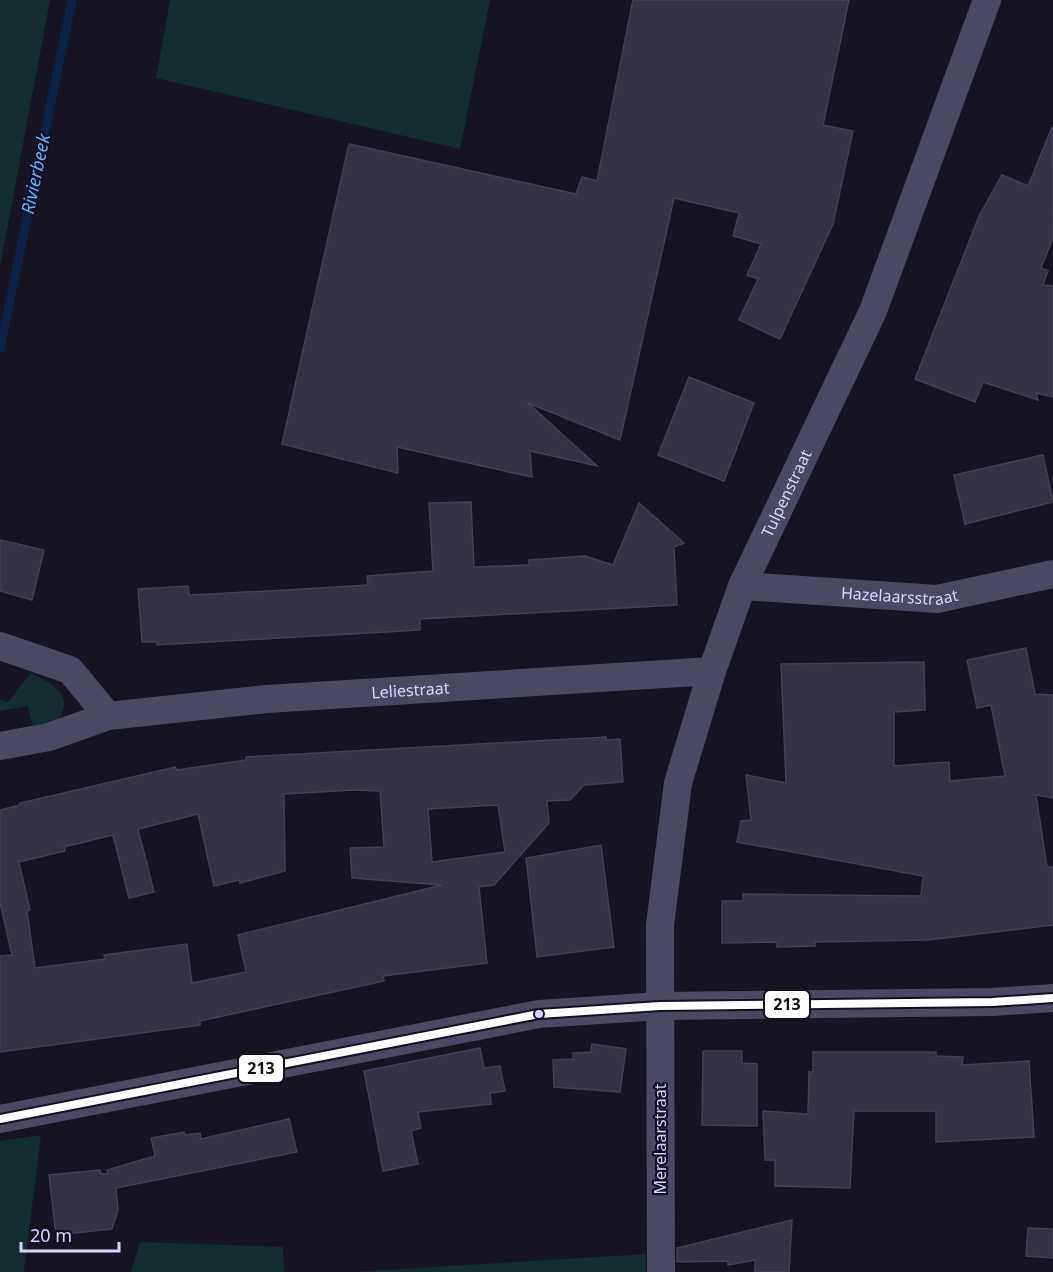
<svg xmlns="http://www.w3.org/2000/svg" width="1053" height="1272" font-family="'Noto Sans',sans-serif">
	<rect width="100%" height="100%" fill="#161421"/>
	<g fill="#132c2d">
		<polygon points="0,0 50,0 0,267"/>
		<polygon points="170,0 490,0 460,149 156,78"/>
		<path d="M31 673C51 683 75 694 59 719L33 729 28 706 0 711V700L8 702Z"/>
		<polygon points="41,1135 24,1272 0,1272 0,1141"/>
		<polygon points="140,1242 283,1247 284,1272 131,1272"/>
		<polygon points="646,1254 646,1272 353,1272"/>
	</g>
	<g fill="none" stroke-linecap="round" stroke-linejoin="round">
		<polyline stroke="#0d2144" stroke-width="9" points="0,349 72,0"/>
	</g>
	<g fill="#343243" stroke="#433f54" stroke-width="1.5" fill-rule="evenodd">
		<polygon points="633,0 849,0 823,125 853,131 833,224 780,339 739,320 758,279 747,275 761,244 733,236 739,213 674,198 620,440 528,403 597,466 530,451 532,477 397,447 398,473 282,444 349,144 576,194 582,177 597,181"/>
		<polygon points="1052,127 1053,238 1041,268 1048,271 1043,285 1053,286 1053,397 1036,393 1038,400 983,382 975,402 915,379 979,216 1002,175 1028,186"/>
		<polygon points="689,377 754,403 724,481 658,455"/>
		<polygon points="1043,455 1053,502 965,524 954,475"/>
		<polygon points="471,502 474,567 529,565 529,560 585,556 613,565 639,503 684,543 674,547 677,605 420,619 420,630 157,645 157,642 142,642 138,589 188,586 189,595 287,590 368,585 367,576 433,571 429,503"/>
		<polygon points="0,540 44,550 32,600 0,591"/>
		<polygon points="1026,648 1035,694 1053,695 1053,798 1036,795 1047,867 1053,867 1053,925 928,940 815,942 815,946 777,947 776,942 722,943 722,901 743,901 743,894 921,896 923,876 737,842 741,821 751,820 746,775 786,783 781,664 924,662 925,710 894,712 894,766 949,762 950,781 1005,776 991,705 977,708 967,660"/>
		<path d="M606 737V740L620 739 623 782 584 785 570 800 547 801 549 823 494 885 479 887 487 963 383 976 384 981 200 1021V1025L0 1052V956L12 955 0 902V810L20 805V803L175 767 177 770 246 760V757ZM354 790 380 791 384 847 350 848 352 878 442 885 238 935 246 972 192 983 187 944 104 955 105 959 35 968 27 911 30 910 19 862 65 851 64 847 113 835 129 898 154 892 138 829 198 814 214 886 239 880 240 883 285 871 284 794ZM498 805 505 852 432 862 428 809Z"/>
		<polygon points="601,845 614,947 537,957 526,858"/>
		<polygon points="592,1044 626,1049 620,1092 554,1087 553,1060 573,1059 573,1053 591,1052"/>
		<polygon points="480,1048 484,1068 500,1066 505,1091 490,1093 491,1104 418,1112 421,1128 411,1131 418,1164 383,1171 364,1071"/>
		<polygon points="703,1051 742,1051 742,1063 757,1064 757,1126 702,1125"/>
		<polygon points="813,1052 936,1052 936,1056 963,1057 962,1065 1029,1061 1034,1137 936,1142 936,1111 854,1111 850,1188 775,1186 775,1160 765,1160 763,1111 808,1114 809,1072 813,1072"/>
		<polygon points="289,1119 297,1152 116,1188 118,1210 112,1229 56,1235 49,1175 100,1170 101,1174 108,1174 107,1170 155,1156 151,1138 184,1132 185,1135 200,1133 201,1139"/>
		<polygon points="792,1220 789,1272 755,1272 755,1260 728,1265 728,1261 677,1262 677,1248"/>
		<polygon points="1028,1228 1053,1229 1053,1258 1026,1256"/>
	</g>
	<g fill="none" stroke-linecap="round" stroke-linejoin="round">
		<g stroke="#4a4962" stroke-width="28">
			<path id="s1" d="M742 586 937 599 1053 574"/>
			<polyline points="0,646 70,670 108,716"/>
			<path id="s2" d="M0 746 49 737 108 716 267 699 712 671"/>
			<polyline points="0,1119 539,1014 660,1006 992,1002 1053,998"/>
			<path id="s3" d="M661 1272 660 925 678 783 712 671 742 586 873 311 987 0"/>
		</g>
		<g stroke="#130f26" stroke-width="12">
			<polyline id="bus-1" points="0,1119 539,1014 660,1006 992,1002 1053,998"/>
		</g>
		<use href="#bus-1" stroke="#fff" stroke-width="8"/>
	</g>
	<circle fill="#d9d4ff" stroke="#130f26" stroke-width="2" cx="539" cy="1014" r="5"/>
	<g text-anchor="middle" stroke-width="4.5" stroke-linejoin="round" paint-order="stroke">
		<g font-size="16" fill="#d9d4ff" stroke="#130f26">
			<text dy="6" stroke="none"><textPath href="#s3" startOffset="800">Tulpenstraat</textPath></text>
			<text dy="6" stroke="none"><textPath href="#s1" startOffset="158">Hazelaarsstraat</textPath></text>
			<text dy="6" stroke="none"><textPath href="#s2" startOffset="416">Leliestraat</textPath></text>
			<text transform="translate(660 1139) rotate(-90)" y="6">Merelaarstraat</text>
		</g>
		<g font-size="18" font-style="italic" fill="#62b6ff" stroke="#130f26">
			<text transform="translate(36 174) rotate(-78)" y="6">Rivierbeek</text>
		</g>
	</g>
	<g stroke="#130f26" stroke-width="2">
		<rect x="764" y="990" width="46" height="29" rx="6" fill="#fff"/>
		<rect x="238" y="1054" width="46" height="29" rx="6" fill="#fff"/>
	</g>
	<g font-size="16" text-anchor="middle" font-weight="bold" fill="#111">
		<text x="787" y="1010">213</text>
		<text x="261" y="1074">213</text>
	</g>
	<path d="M21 1242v9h98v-9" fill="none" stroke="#d9d4ff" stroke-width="3"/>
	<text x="30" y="1242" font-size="18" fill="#d9d4ff" stroke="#130f26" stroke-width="4.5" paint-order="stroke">20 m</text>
</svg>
